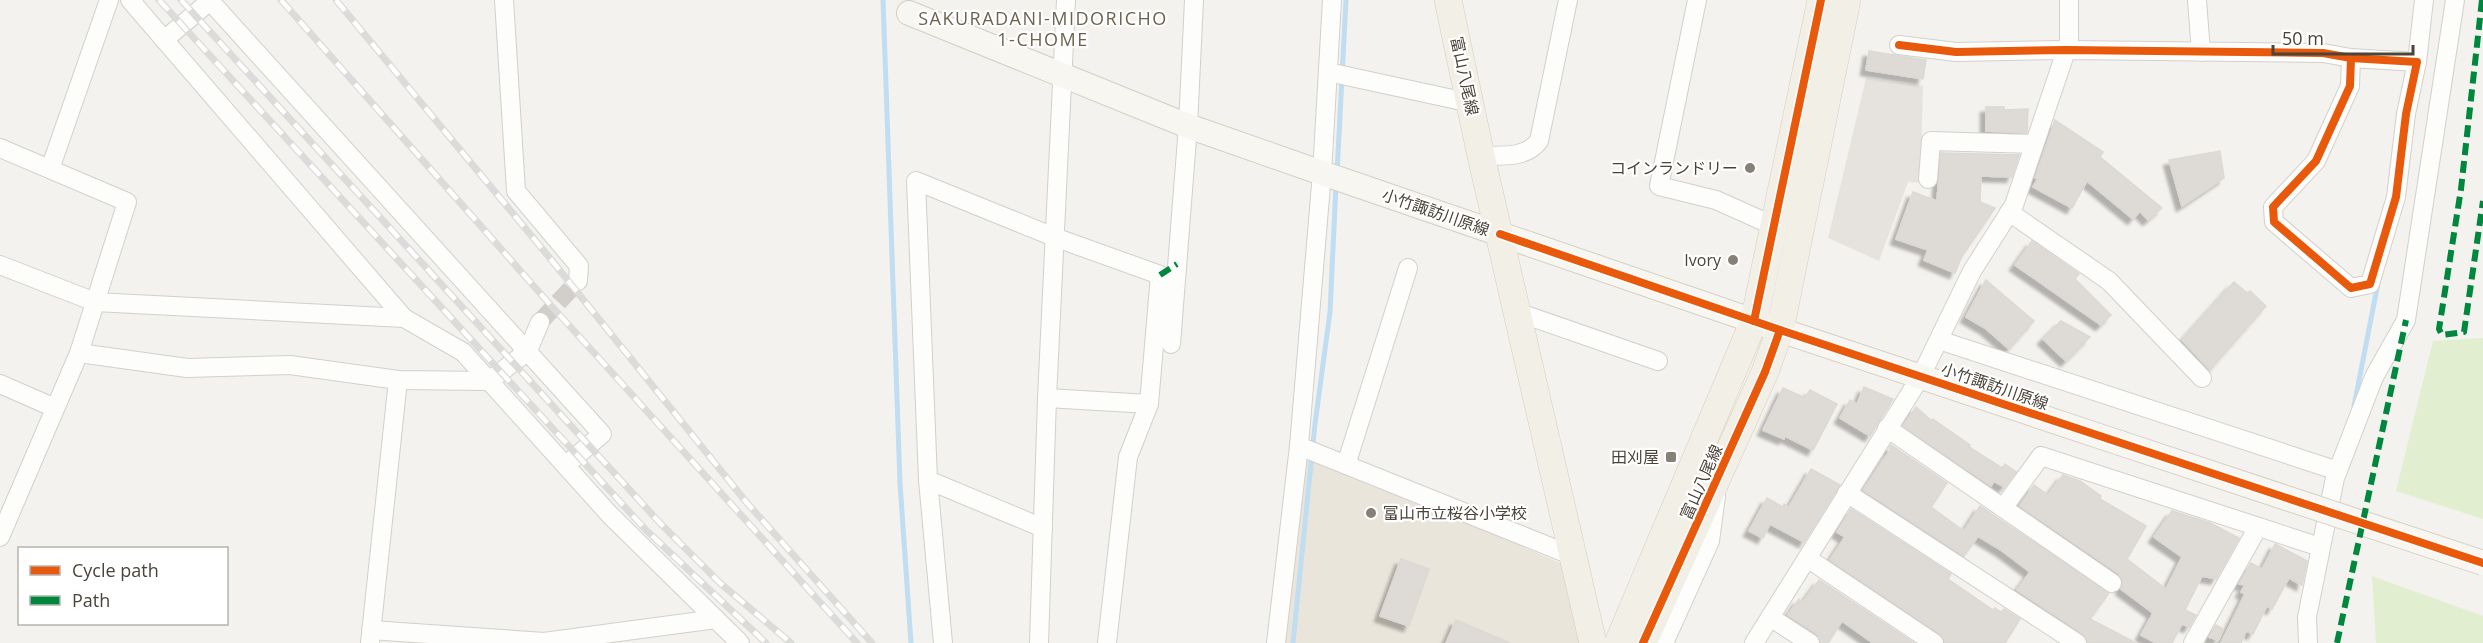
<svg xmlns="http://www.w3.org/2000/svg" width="2483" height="643" font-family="'Open Sans','Noto Sans JP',sans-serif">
	<defs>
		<filter id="shadow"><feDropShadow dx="-5.5" dy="5.5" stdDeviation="1.5" flood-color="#0004"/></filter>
	</defs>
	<rect width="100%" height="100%" fill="#f4f2ee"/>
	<polygon fill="#eae5da" points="1319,458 1565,565 1580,643 1281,643 1302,462"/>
	<g fill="#e1eecf">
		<polygon points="2483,338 2483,519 2396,491 2433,341"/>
		<polygon points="2372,576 2483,616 2483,643 2376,643"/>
	</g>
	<polygon fill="#e6e3df" points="1866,78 1923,86 1920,183 1908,182 1879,261 1828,238"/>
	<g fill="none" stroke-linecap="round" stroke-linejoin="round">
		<g stroke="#c0ddf1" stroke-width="5">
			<polyline points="883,0 900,483 911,643"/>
			<polyline points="1337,173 1346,0"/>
			<polyline points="2354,406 2378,283"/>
			<polyline points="1293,643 1315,424 1330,312 1336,185"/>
		</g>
	</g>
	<g fill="#dedbd6" stroke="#dcd9d4" stroke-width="1.5" filter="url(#shadow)">
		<polygon points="1869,51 1926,60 1923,79 1866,70"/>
		<polygon points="1986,107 2004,107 2004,110 2028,109 2027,133 1986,131"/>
		<polygon points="2055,120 2103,152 2100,157 2162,208 2148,220 2140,211 2133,219 2087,181 2072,208 2033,187 2038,178 2035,178"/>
		<polygon points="2220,151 2224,178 2182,206 2169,160"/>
		<polygon points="1941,153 2019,155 2012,177 1981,176 1980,202 1995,208 1962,256 1955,273 1924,260 1928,250 1896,239 1913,192 1937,201"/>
		<polygon points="2032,241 2079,274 2075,279 2111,315 2101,325 2015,265"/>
		<polygon points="1986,280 2034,321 2009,349 1985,328 1966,317"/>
		<polygon points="2234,282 2247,293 2250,291 2266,306 2210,370 2182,340"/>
		<polygon points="2061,321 2090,337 2066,361 2043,339"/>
		<polygon points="1864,387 1893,399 1870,436 1840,418 1850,400 1857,404"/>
		<polygon points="1783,388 1805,398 1810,390 1837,404 1813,450 1785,436 1784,439 1763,430"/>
		<polygon points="1916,407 1932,421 1933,419 1970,445 1969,447 2002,468 2005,464 2016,472 2004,487 1994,481 1991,486 1903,426"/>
		<polygon points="1891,445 1947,483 1931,507 1964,531 1980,506 2002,521 2109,593 2090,619 2136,643 2088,643 2083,634 2017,590 2030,572 2001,550 1978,536 1964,556 1863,490 1891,449 1889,448"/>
		<polygon points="1811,469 1840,485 1804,542 1770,524 1763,538 1749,531 1767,498 1783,507 1784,504 1789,507"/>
		<polygon points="2063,475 2080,481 2101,496 2100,499 2146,526 2127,559 2166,589 2182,557 2154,537 2172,511 2210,523 2239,538 2216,579 2202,576 2185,610 2196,615 2189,627 2182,624 2172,643 2156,643 2141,635 2153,613 2121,589 2123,583 2119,574 2020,506 2034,485 2048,495"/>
		<polygon points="1851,509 1951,574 1948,579 1993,610 1995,608 2001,612 2004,609 2020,619 2005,643 1945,643 1940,634 1830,560 1845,537 1837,532"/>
		<polygon points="2275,544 2307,561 2302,585 2289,578 2272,609 2267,606 2253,634 2246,631 2241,643 2221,643 2245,594 2241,592 2245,585 2239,584 2251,563 2262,569"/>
		<polygon points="1401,559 1429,569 1409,626 1380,616"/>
		<polygon points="1819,580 1914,643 1873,643 1842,621 1828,643 1821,643 1817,634 1788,615 1799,599 1803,602"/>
		<polygon points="1456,620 1510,643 1446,643"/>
		<polygon points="2216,625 2223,629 2218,640 2209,637"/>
	</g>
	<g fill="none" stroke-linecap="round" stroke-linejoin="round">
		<polyline stroke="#d2cfca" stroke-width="18" stroke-dasharray="18 9" stroke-linecap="butt" points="540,322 578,281"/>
		<g stroke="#d2d0cb" stroke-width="20">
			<g id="minor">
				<polyline points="130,0 404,318 463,352 610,515 740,643"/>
				<polyline points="504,0 516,191 579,266 578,281"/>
				<polyline points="1697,0 1659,186 1716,200 1774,226"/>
				<polyline points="2197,0 2201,52"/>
				<polyline points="164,40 210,1 602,434 566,465"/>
				<polyline points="1899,45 1956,52 2066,50 2323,53 2351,58 2417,62 2406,114 2396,197 2370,284 2351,288 2274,222 2273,207 2316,161 2350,86 2351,58"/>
				<polyline points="2417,62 2424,0"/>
				<polyline points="1328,72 1471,103"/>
				<polyline points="0,148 127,202 79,353 0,537"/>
				<path d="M1481 156C1502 155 1525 159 1539 141L1568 0"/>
				<polyline points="50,169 109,0"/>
				<polyline points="1928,179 1931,141 2034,144"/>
				<polyline points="2009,212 2109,281 2202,378"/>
				<polyline points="0,265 95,302 404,318"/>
				<polyline points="1517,312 1658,361"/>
				<polyline points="1939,340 2338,471"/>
				<polyline points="1171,344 1188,126 1194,0"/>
				<polyline points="79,353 187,368 290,365 398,380 489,381 528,351 540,322"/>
				<polyline points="0,384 55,408"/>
				<polyline points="1887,428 2112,583"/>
				<polyline points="1299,446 1573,556"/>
				<polyline points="1346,465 1408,268"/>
				<polyline points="928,480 943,643"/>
				<polyline points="1847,493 2077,643"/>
				<polyline points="2003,508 2041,456 2320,547"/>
				<polyline points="1043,528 928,480 916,181 1054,237 1160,275 1149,404 1047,398"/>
				<polyline points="1807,558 1934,643"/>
				<polyline points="1770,617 1810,643"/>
				<polyline points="371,630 544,642 716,619"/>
				<polyline points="370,643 398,380"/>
				<polyline points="1039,643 1047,398 1066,0"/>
				<polyline points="1107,643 1128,457 1149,404"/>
				<polyline points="1276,643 1299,446 1322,173 1332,0"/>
				<polyline points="1664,643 1710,541 1716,496"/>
				<polyline points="1754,643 1921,376 1972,271 2014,205 2069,42 2069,0"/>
				<polyline points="2193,643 2258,527"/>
				<polyline points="2308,643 2307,617 2335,478 2374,377 2406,320 2455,0"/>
			</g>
		</g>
		<g stroke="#d3cfc5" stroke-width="26">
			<polyline id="secondary" points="909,13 1188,126 1322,173 1780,330 2120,443"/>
		</g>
		<g stroke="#d6cebb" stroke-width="28">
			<g id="primary">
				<polyline points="1448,0 1481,156 1593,643"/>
				<polyline points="1618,643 1754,321 1821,0"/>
				<polyline points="1643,643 1765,372 1780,330 1847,0"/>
			</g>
		</g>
		<use href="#minor" stroke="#fdfdfc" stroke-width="18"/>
		<use href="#secondary" stroke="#f7f6f1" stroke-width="24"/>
		<use href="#primary" stroke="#f2efe6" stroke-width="27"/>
		<g stroke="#dbdbda" stroke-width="7">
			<g id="rail">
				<polyline points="159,0 646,530 766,643"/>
				<polyline points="181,0 660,523 720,583 791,643"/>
				<polyline points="281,0 547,301 857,643"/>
				<polyline points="336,0 549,257 747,503 872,643"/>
			</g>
		</g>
		<use href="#rail" stroke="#fff" stroke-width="4.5" stroke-dasharray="14" stroke-linecap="butt"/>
		<g stroke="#d3cfc5" stroke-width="26" stroke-linecap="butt">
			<polyline id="secondary-bridge" points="2120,443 2483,563"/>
		</g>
		<use href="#secondary-bridge" stroke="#f7f6f1" stroke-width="24"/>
		<g stroke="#00873e" stroke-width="6" stroke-dasharray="12 6" stroke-linecap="butt">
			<polyline points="2482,0 2461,189 2439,329 2442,335 2464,332 2483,201"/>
			<polyline points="1160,275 1177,264"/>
			<polyline points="2337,643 2406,320"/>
		</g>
		<g stroke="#fff" stroke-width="11">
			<g id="cycleway">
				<polyline points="1899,45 1956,52 2066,50 2323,53 2351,58 2417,62 2406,114 2396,197 2370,284 2351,288 2274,222 2273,207 2316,161 2350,86 2351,58"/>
				<polyline points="1500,234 1780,330 2483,563"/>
				<polyline points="1754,321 1821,0"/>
				<polyline points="1643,643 1765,372 1780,330"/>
			</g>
		</g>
		<use href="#cycleway" stroke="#e8590c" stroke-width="8"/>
	</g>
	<g fill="#868178" stroke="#fff" stroke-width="2">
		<circle cx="1750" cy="168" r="6"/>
		<circle cx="1733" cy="260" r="6"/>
		<rect x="1665" y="451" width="12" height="12" rx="3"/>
		<circle cx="1371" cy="513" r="6"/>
	</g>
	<g text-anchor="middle" stroke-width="4.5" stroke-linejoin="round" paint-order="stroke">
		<g font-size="16" fill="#4b4439" stroke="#fff">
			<text transform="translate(1465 76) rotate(78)" y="6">富山八尾線</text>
			<text transform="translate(1436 212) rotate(19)" y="6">小竹諏訪川原線</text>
			<text transform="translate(1995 386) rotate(19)" y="6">小竹諏訪川原線</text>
			<text transform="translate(1701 482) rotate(-66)" y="6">富山八尾線</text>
		</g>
		<g font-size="16" fill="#4b4439" stroke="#fff" text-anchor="end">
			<text x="1738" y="174">コインランドリー</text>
			<text x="1721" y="266">Ivory</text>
			<text x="1659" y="463">田刈屋</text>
			<text x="1383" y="519" text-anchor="start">富山市立桜谷小学校</text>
		</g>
		<g font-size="18" letter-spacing="1.5" fill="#6e6250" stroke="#fff">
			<text x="1043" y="25">SAKURADANI-MIDORICHO<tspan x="1043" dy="21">1-CHOME</tspan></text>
		</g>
	</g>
	<rect x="18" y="547" width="210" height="78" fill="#ffffff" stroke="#b7b4b0" stroke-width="1.5"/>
	<rect x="30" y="566" width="30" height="9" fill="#e8590c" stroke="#b7b4b0" stroke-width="1.5"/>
	<text x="72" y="577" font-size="18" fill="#4b4439">Cycle path</text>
	<rect x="30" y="596" width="30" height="9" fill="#00873e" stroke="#b7b4b0" stroke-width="1.5"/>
	<text x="72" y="607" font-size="18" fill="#4b4439">Path</text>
	<path d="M2273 45v9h140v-9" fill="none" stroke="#4b4439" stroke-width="3"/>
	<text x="2282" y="45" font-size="18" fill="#4b4439" stroke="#ffffff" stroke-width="4.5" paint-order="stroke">50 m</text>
</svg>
